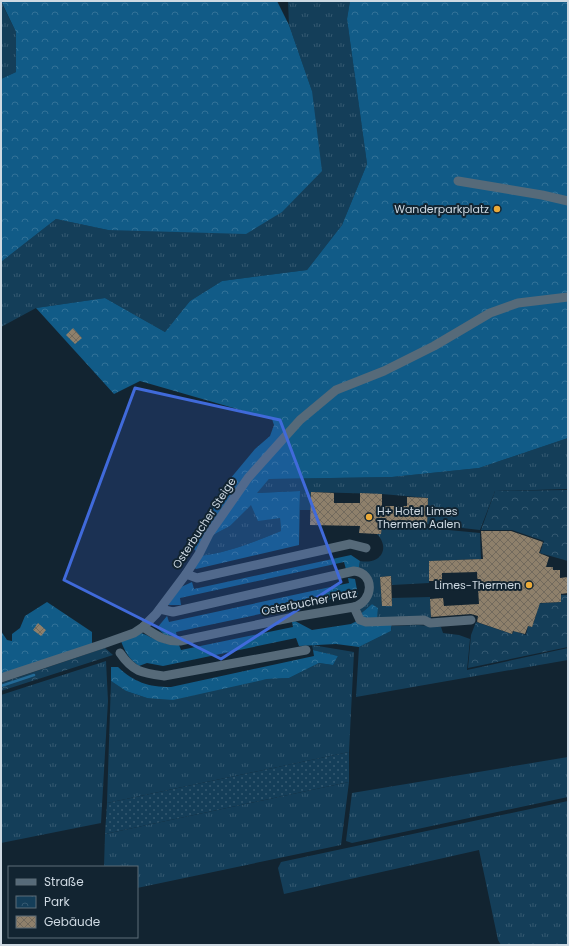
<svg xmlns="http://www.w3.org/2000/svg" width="569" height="946" font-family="Poppins,sans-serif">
	<defs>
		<pattern id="grass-tufts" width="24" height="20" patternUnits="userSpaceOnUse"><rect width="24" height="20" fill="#143e59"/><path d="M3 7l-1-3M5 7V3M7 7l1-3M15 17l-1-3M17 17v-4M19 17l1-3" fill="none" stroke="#355971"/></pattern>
		<pattern id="forest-crowns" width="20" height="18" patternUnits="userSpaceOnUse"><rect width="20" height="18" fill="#115b87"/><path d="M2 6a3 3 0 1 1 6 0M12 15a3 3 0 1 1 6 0" fill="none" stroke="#327298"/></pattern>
		<pattern id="park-crowns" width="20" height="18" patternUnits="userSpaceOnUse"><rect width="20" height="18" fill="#143e59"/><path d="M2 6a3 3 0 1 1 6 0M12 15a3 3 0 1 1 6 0" fill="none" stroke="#355971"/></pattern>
		<pattern id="garden-dots" width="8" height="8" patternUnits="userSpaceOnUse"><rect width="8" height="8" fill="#143e59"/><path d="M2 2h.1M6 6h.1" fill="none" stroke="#355971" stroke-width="1.8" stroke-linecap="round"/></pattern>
		<pattern id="building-cross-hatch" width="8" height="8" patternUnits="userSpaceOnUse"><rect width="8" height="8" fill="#8e806b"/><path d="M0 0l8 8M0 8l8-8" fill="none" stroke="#726a5d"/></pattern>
	</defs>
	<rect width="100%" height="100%" fill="#122431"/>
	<g fill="url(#grass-tufts)">
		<polygon points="288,1 350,1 347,19 367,164 342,225 307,270 222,281 190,301 165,332 105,298 36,308 1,327 1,262 56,219 108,230 312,91 289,25"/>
		<polygon points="1,2 16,32 16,72 1,79"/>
		<polygon points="568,438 568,489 495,491 480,530 427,524 428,498 382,494 311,492 310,510 300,510 300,491 256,493 269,479 392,477 479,468"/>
		<path d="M251 504 280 518 281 531C254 542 228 553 199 556L213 535 230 526Z"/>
		<path d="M382 526 427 528 480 533 481 559 429 561V583L392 585 391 576 380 577 382 606H392V598L430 597 431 619 377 622 378 608 372 604 358 616 354 607 370 590 358 572 360 561C380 565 391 549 377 534H381Z"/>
		<polygon points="418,625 441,627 443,633 459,635 470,639 467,670 568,648 568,660 356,697 359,647 391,631 392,626"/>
		<polygon points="312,645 354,652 349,752 107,803 111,681 126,691 147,698 267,679 289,678 319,663 333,665 338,656 313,650"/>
		<polygon points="106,661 108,701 101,823 1,843 1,695"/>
		<polygon points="568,757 568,797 352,843 346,841 352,793"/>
		<polygon points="349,782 341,845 137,888 137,867 104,867 105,834"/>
		<polygon points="568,801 568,945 501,945 498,940 479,850 284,894 278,868 281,862"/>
	</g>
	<g fill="url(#forest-crowns)">
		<polygon points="1,1 277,1 289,25 312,91 322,171 282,212 246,234 108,230 56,219 1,262 1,79 16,72 16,32"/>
		<path d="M350 1H568V438L479 468 392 477 269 479 257 493 300 491 299 545 196 569 193 567 199 556C228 553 254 542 281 531L280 518 258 521 251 505 230 526 213 535 197 552 191 546 220 491 255 449 270 436 274 425 272 419 140 381 114 394 36 308 105 298 165 332 190 301 222 281 307 270 342 225 367 164 347 19Z"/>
		<polygon points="351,555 360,561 358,572 347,573 344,562 180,598 181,605 168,605 181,587 192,582 194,589"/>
		<polygon points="348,578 355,579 358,595 350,599 349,595 176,632 177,637 166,636 157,628 167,616 169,622 349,583"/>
		<polygon points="47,602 92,632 92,644 1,674 1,631 7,640 12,641 12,634 20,628 25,616"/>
		<path d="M372 604 378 608 377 621H392L391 631 359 647 336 644 299 646 296 638 163 666 147 663 139 666C129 659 125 652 121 641L141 633C155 638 164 646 179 645L181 650 293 627 292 622 295 621 312 630 351 624 359 620 358 616Z"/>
		<path d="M313 650 338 656 333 665 319 663 289 678 267 679 173 700 147 698 126 691 111 681V667H118C134 682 148 687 171 687L314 656Z"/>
	</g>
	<g fill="url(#park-crowns)">
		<polygon points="568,490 568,561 540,553 544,541 512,530 481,530 495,491"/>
		<polygon points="561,595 567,595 568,601 568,647 468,668 471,635 476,622 512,634 514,631 526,635 528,626 532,627 537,613 530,604 561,602"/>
		<polygon points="105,648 113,655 1,691 1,683"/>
	</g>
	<polygon fill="url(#garden-dots)" points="349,752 349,782 105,834 107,803"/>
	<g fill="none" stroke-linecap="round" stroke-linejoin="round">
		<polyline stroke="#236995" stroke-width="2.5" points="1,686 34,675"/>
	</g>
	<g fill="url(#building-cross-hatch)">
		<polygon points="73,328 82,338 75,344 66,335"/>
		<polygon points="311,492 334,493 334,503 360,503 360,493 382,494 382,506 407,506 407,497 428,498 427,528 382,526 381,534 377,534 359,533 360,526 310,525"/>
		<polygon points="481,531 511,531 543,542 539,553 549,557 546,567 553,567 553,570 560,570 560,578 568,577 568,593 561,594 561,602 540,603 532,627 528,626 525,634 513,631 512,634 477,622 478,616 471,614 431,617 430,599 443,598 444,606 479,604 477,572 442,573 442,581 429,581 429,561 483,559"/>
		<polygon points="391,576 392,606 382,606 380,577"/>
		<polygon points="38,623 46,630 41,636 33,630"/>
	</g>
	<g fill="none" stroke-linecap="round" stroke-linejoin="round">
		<g stroke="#566a79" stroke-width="9">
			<polyline points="458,181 542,195 568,201"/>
			<polyline points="186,574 197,578 350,544 366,548"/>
			<polyline points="354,607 360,620 366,622 424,620 430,623 471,620"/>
			<path d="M143 627C156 635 164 642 180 641L294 617 354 607C374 601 375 573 354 571L173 612 160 609"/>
			<path d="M120 653C133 672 142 673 164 676L306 650"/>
			<polyline points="1,678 103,644 134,633 143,627 156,614 186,574 199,554 209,534 248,478 300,420 336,390 384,371 434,346 490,313 518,303 568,297"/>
		</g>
	</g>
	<path fill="#406ada" fill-opacity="0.2" stroke="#406ada" stroke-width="3" stroke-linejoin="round" d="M135 388 280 420 341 582 221 659 64 580Z"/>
	<g fill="#eaaa39" stroke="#122431" stroke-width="1.5">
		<circle cx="497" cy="209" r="4"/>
		<circle cx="369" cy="517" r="4"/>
		<circle cx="529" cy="585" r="4"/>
	</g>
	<g text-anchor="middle" stroke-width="4" stroke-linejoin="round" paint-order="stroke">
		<g font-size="11" fill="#ced9e2" stroke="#122431" text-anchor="end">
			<text x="489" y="213">Wanderparkplatz</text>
			<text x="377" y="515" text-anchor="start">H+ Hotel Limes<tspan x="377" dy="13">Thermen Aalen</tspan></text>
			<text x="521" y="589">Limes-Thermen</text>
		</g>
		<g font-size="11" fill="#ced9e2" stroke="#122431">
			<text transform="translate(204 523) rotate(-57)" y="4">Osterbucher Steige</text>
			<text transform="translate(309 602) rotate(-11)" y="4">Osterbucher Platz</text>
		</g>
	</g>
	<rect width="569" height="946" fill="none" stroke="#ced9e2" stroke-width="4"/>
	<rect x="8" y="866" width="130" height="72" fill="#122431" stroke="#5d6c78"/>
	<rect x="16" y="879" width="20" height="6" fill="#566a79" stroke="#5d6c78"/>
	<text x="44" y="886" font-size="12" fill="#ced9e2">Straße</text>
	<rect x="16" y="896" width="20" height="12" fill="url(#park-crowns)" stroke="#5d6c78"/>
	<text x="44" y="906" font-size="12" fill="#ced9e2">Park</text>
	<rect x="16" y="916" width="20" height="12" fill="url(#building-cross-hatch)" stroke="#5d6c78"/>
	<text x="44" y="926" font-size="12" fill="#ced9e2">Gebäude</text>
</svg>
